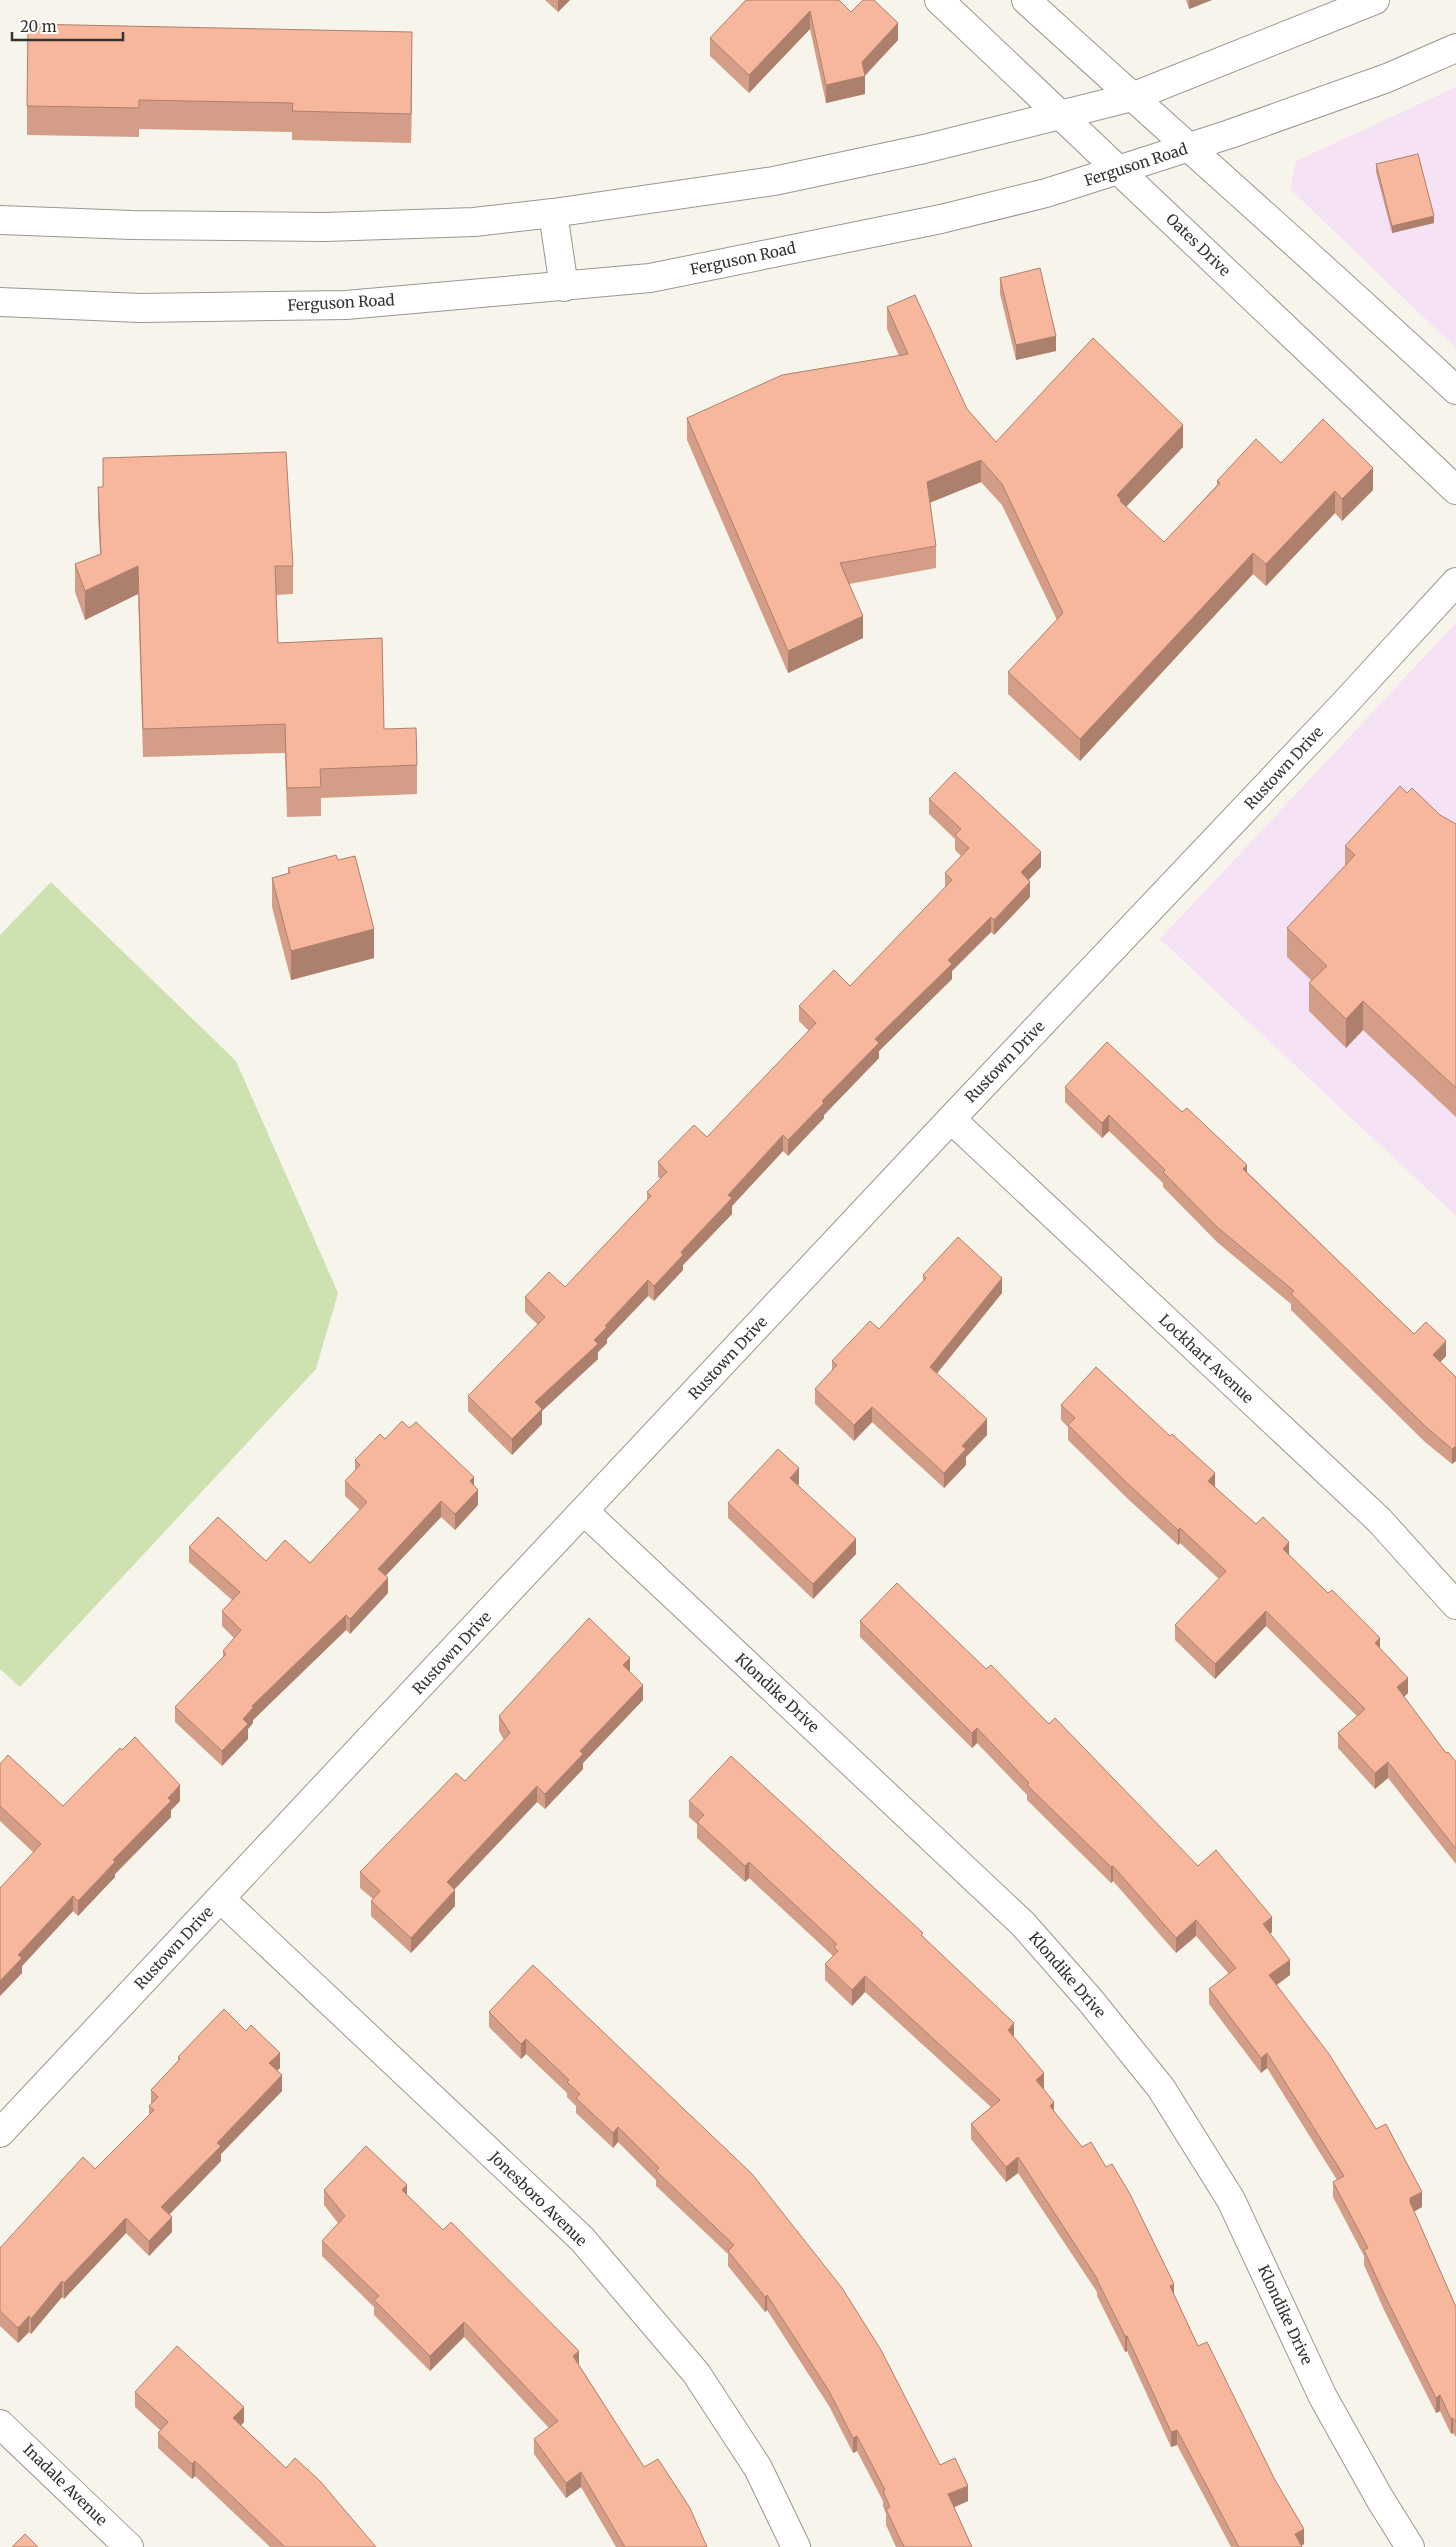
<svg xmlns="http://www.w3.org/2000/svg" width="1456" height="2547" font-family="Merriweather,serif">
	<rect width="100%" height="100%" fill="#f7f4ec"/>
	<g fill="#f5e3f5">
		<polygon points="1456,87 1456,348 1290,189 1296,161"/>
		<polygon points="1456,623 1456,1216 1160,939"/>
	</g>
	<polygon fill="#cde2b0" points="51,882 236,1061 338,1293 316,1369 20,1687 0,1669 0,935"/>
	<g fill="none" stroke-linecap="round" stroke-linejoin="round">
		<g stroke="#9a9790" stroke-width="30">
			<g id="street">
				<polyline points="951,1119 1379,1520 1456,1605"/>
				<polyline points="585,1512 1023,1924 1090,2000 1161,2088 1231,2200 1323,2397 1380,2499 1410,2547"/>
				<polyline points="221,1899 582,2239 696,2373 758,2468 796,2547"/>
				<polyline points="0,2133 951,1119 1345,703 1456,582"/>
				<polyline points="0,2424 129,2547"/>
			</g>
		</g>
		<g stroke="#9a9790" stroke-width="30">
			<g id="secondary">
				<polyline points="939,0 1456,490"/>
				<path d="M1026 0C1169 131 1314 258 1456 390"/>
				<polyline points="553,213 564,287"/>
				<polyline points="0,220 132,225 325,227 474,222 553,213 774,181 924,149 1132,97 1375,0"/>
				<polyline points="0,302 140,308 346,305 650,278 941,219 1046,193 1230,134 1387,78 1456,48"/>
			</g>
		</g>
		<use href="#street" stroke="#fff" stroke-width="28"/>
		<use href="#secondary" stroke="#fff" stroke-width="28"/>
	</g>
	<g fill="#d49d87">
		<polygon points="545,0 570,0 558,12"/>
		<polygon points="746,0 851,12 898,40 865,76 865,94 826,103 810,29 749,93 710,56 710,38"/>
		<polygon points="1186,0 1212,0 1189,9"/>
		<polygon points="412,61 411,143 292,140 292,132 139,129 139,137 27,135 27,106"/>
		<polygon points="1376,164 1434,223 1392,233 1376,172"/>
		<polygon points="1000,278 1056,351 1016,360 1000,294"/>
		<polygon points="887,307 967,409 996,442 1183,447 1126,507 1164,542 1217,485 1217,481 1281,463 1373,490 1342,521 1335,513 1266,586 1253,574 1080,761 1008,694 1008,672 1057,620 1002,505 981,482 930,502 936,546 936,568 849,584 863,638 788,673 687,440 687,418 899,356 887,329"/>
		<polygon points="103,458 293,566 293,594 276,595 278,643 384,729 417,765 417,794 321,798 321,816 287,817 285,753 143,757 138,594 85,620 75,592 75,564 100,554 98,516 98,487 103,487"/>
		<polygon points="1407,793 1440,815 1456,824 1456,1117 1363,1030 1346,1048 1309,1011 1309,983 1311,980 1287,957 1287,928 1345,866 1345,846"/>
		<polygon points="929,799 1041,867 1028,880 1030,897 994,935 991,932 952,971 952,979 879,1051 879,1058 824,1115 824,1118 788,1156 783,1151 732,1206 732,1214 683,1265 683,1270 654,1301 648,1296 607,1339 607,1343 598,1352 598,1359 542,1411 542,1424 512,1455 468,1411 468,1396 538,1325 525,1312 525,1297 565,1287 647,1200 647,1192 660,1179 658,1177 658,1162 707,1137 809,1031 799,1021 799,1006 850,986 945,888 945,873 961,856 955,850 955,839 929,814"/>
		<polygon points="288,868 374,958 291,980 272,907 272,878 288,873"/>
		<polygon points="1065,1087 1247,1172 1414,1334 1446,1356 1440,1362 1456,1377 1456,1461 1452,1464 1425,1442 1291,1310 1291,1304 1217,1242 1163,1187 1163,1183 1109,1131 1102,1138 1065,1102"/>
		<polygon points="923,1275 1002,1293 937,1373 987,1435 966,1457 966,1465 944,1488 872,1422 854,1441 815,1404 815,1389 832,1370 832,1361 879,1329 923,1282"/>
		<polygon points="1061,1405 1215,1487 1289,1555 1380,1648 1408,1693 1404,1697 1446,1753 1456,1762 1456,1864 1388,1778 1375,1789 1338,1748 1338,1733 1357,1716 1266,1626 1215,1679 1175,1640 1175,1625 1219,1579 1180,1543 1178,1545 1128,1499 1068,1440 1068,1427 1061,1420"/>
		<polygon points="385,1439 474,1486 478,1505 455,1530 441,1517 385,1576 388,1593 350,1634 346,1630 253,1720 253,1723 248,1729 248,1739 222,1766 175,1722 175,1707 223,1657 223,1651 234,1638 222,1626 222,1611 232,1600 189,1562 189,1547 266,1561 310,1563 360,1510 345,1496 345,1481 355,1471 355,1460"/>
		<polygon points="799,1484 798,1485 856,1554 813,1599 728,1518 728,1503"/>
		<polygon points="860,1621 986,1669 1049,1724 1198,1866 1272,1932 1270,1934 1290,1975 1277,1985 1422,2207 1414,2212 1456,2307 1456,2437 1453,2433 1451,2434 1440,2411 1436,2413 1385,2312 1364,2265 1364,2256 1333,2197 1333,2182 1337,2180 1267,2068 1261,2073 1209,2004 1209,1989 1229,1974 1196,1936 1176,1953 1113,1881 1111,1883 1027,1800 1027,1795 977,1743 972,1748 860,1637"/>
		<polygon points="630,1673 643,1700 583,1763 583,1769 545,1809 537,1802 454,1890 455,1906 411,1953 371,1916 371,1901 373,1899 360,1888 360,1872 465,1781 504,1740 499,1731 499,1716"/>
		<polygon points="0,1764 63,1806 180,1801 171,1810 171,1817 115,1874 115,1877 78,1916 73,1911 22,1966 22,1973 0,1996 33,1852 0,1821"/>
		<polygon points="689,1801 923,1936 1014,2038 1044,2088 1043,2089 1054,2111 1174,2295 1198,2346 1304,2544 1301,2546 1302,2547 1231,2547 1177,2445 1171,2447 1127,2351 1125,2352 1097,2296 1097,2292 1018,2173 1006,2182 971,2139 971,2124 991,2107 865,1992 852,2006 825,1980 825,1964 833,1956 749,1878 745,1882 697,1838 697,1824 689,1817"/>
		<polygon points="533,1965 940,2465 968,2501 954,2507 972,2547 896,2547 886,2525 886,2514 883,2506 883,2501 857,2451 853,2453 829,2406 767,2310 765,2312 728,2266 728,2254 656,2186 656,2180 618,2142 613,2148 576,2113 576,2106 567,2097 567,2093 526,2054 521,2059 489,2027 489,2012"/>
		<polygon points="178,2057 280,2068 277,2070 282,2091 221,2154 221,2161 169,2215 172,2232 149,2256 126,2233 64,2299 62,2297 31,2334 29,2332 18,2343 0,2326 0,2248 95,2169 149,2115 149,2106 151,2104 151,2090 178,2061"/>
		<polygon points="324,2190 407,2195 579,2365 644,2467 707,2547 616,2547 581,2487 566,2498 534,2454 534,2439 549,2428 464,2337 430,2371 374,2315 374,2307 322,2256 322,2241 338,2223 324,2205"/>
		<polygon points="135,2392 244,2422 241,2425 286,2468 376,2547 270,2547 195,2476 192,2479 158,2448 158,2433 160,2430 135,2407"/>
	</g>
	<g fill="#ad806e">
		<polygon points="558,0 570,0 558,12"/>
		<polygon points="1189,0 1212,0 1189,9"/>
		<polygon points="810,11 810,29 749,93 749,75"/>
		<polygon points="898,23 898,40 864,76 865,76 865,94 826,103 826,85 862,62"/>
		<polygon points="412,32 412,61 411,143 411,114"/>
		<polygon points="1434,216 1434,223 1392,233 1392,226"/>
		<polygon points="1056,336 1056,351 1016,360 1016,345"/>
		<polygon points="1183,425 1183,447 1121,512 1117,495"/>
		<polygon points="981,460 981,482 927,504 927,482"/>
		<polygon points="1373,468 1373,490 1342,521 1342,499"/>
		<polygon points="1335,491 1335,513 1266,586 1266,564"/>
		<polygon points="1253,553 1253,574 1080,761 1080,739"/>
		<polygon points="138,566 138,594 85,620 85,591"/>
		<polygon points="863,616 863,638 788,673 788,651"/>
		<polygon points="1041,852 1041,867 1021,888 1021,872"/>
		<polygon points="1030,882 1030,897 994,935 994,920"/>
		<polygon points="991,917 991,932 952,971 952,979 879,1051 879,1058 824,1115 824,1118 788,1156 788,1140 875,1039 948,960"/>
		<polygon points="374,929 374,958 291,980 291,951"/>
		<polygon points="1363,1001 1363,1030 1346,1048 1346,1019"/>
		<polygon points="1109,1115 1109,1131 1102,1138 1102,1123"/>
		<polygon points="783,1135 783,1151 732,1206 732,1214 683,1265 683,1270 654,1301 654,1286 728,1195"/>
		<polygon points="1247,1165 1247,1180 1243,1169"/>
		<polygon points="1002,1278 1002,1293 930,1382 930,1367"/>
		<polygon points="648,1280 648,1296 607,1339 607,1343 598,1352 598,1359 542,1411 542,1424 512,1455 512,1439 535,1402 594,1340 605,1326"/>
		<polygon points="1446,1341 1446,1356 1433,1370 1433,1355"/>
		<polygon points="872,1407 872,1422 854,1441 854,1425"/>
		<polygon points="987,1419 987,1435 966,1457 966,1465 944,1488 944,1473 962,1446"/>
		<polygon points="1456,1446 1456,1461 1452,1464 1452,1449"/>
		<polygon points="799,1468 799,1484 790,1493 790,1478"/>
		<polygon points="1215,1473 1215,1488 1208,1481"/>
		<polygon points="474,1477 474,1492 470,1481"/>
		<polygon points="478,1490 478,1505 455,1530 455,1514"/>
		<polygon points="441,1501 441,1517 378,1584 378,1569"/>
		<polygon points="1180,1528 1180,1543 1178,1545 1178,1530"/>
		<polygon points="856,1539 856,1554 813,1599 813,1584"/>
		<polygon points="1289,1542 1289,1557 1283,1549"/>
		<polygon points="388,1578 388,1593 350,1634 350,1619"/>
		<polygon points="1266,1611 1266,1626 1215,1679 1215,1664"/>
		<polygon points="346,1615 346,1630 253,1720 253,1723 248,1729 248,1739 222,1766 222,1751 252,1706"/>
		<polygon points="1380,1638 1380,1653 1375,1643"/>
		<polygon points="630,1658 630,1673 623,1665"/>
		<polygon points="1408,1678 1408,1693 1397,1703 1397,1687"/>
		<polygon points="643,1685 643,1700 583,1763 583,1769 545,1809 545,1794 580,1751"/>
		<polygon points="977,1728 977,1743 972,1748 972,1733"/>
		<polygon points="1388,1762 1388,1778 1375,1789 1375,1773"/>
		<polygon points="180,1785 180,1801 171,1810 171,1817 115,1874 115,1877 78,1916 78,1901 168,1798"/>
		<polygon points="537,1786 537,1802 447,1897 447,1882"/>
		<polygon points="749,1862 749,1878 745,1882 745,1866"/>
		<polygon points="1113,1866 1113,1881 1111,1883 1111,1867"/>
		<polygon points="455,1890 455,1906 411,1953 411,1938"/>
		<polygon points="73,1896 73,1911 22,1966 22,1973 0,1996 0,1981 18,1955"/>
		<polygon points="1272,1917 1272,1932 1263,1940 1263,1924"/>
		<polygon points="1196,1920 1196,1936 1176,1953 1176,1938"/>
		<polygon points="1290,1960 1290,1975 1269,1990 1269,1975"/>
		<polygon points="865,1976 865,1992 852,2006 852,1990"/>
		<polygon points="1014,2023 1014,2038 1008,2030"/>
		<polygon points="526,2039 526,2054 521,2059 521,2044"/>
		<polygon points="280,2053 280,2068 269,2078 269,2063"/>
		<polygon points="1267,2053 1267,2068 1261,2073 1261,2058"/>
		<polygon points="1044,2073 1044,2088 1036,2095 1036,2080"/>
		<polygon points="282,2075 282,2091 221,2154 221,2161 161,2223 161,2207 217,2143"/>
		<polygon points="1054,2102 1054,2118 1050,2106"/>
		<polygon points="618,2127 618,2142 613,2148 613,2133"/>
		<polygon points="1018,2157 1018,2173 1006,2182 1006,2167"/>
		<polygon points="407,2185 407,2201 402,2190"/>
		<polygon points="1422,2192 1422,2207 1410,2213 1410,2217 1410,2198"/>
		<polygon points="172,2217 172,2232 149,2256 149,2241"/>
		<polygon points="126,2218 126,2233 64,2299 64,2283"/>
		<polygon points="62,2281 62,2297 31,2334 31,2319"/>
		<polygon points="1174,2284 1174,2299 1170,2286"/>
		<polygon points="767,2295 767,2310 765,2312 765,2297"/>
		<polygon points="29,2316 29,2332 18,2343 18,2328"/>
		<polygon points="464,2322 464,2337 430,2371 430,2356"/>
		<polygon points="1125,2336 1127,2336 1127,2351 1125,2352"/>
		<polygon points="579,2351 579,2366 573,2356"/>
		<polygon points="1440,2395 1440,2411 1436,2413 1436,2398"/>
		<polygon points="244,2407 244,2422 233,2434 233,2418"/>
		<polygon points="1453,2418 1453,2433 1451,2434 1451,2419"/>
		<polygon points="1177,2430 1177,2445 1171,2447 1171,2432"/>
		<polygon points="857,2436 857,2451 853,2453 853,2438"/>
		<polygon points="195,2461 195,2476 192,2479 192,2464"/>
		<polygon points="581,2472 581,2487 566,2498 566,2483"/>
		<polygon points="968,2486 968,2501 948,2510 948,2494"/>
		<polygon points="1304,2529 1304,2544 1299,2547 1295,2534"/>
	</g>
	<g fill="#f7b79d" stroke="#ad806e">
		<polygon points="746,0 839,0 851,12 863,0 874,0 898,23 862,62 865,76 826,85 810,11 749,75 710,38"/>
		<polygon points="28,24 412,32 411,114 292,111 293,103 139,100 139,108 27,106"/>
		<polygon points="1418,154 1434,216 1392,226 1376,164"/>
		<polygon points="1040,268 1056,336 1016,345 1000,278"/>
		<polygon points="915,295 967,409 996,442 1093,338 1183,425 1117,495 1121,500 1120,501 1164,542 1220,483 1217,481 1256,439 1281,463 1323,419 1373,468 1342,499 1335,491 1266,564 1253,553 1080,739 1008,672 1063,613 1002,484 981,460 927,482 936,546 840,563 863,616 788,651 687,418 782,375 908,354 887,307"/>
		<polygon points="286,452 293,566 275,566 278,643 382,638 384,729 416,728 417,765 320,769 321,787 287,788 285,724 143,729 138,566 85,591 75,564 101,554 98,487 103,487 103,458"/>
		<polygon points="955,772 1041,852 1021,872 1030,882 994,920 991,917 948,960 952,964 875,1039 879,1043 822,1101 824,1103 788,1140 783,1135 728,1195 732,1198 681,1252 683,1255 654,1286 648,1280 605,1326 607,1327 594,1340 598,1344 535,1402 542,1409 512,1439 468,1396 545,1317 525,1297 549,1272 565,1287 651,1196 647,1192 667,1172 658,1162 694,1125 707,1137 816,1023 799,1006 834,970 850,986 952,880 945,873 969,848 955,835 961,829 929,799"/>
		<polygon points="1400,786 1407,793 1412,788 1440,815 1456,824 1456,1088 1363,1001 1346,1019 1309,983 1327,966 1287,928 1355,855 1345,846"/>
		<polygon points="336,855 338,860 355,856 374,929 291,951 272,878 290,873 288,868"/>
		<polygon points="1107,1042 1182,1112 1187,1108 1247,1165 1243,1169 1414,1334 1426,1322 1446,1341 1433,1355 1456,1377 1456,1446 1452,1449 1425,1426 1291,1294 1294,1291 1217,1227 1163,1172 1165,1170 1109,1115 1102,1123 1065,1087"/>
		<polygon points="958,1237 1002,1278 930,1367 987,1419 962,1446 966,1449 944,1473 872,1407 854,1425 815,1389 837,1365 832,1361 870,1321 879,1329 926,1278 923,1275"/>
		<polygon points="1096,1367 1170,1436 1172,1434 1215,1473 1208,1481 1256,1524 1263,1517 1289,1542 1283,1549 1328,1593 1332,1590 1380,1638 1375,1643 1408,1678 1397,1687 1446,1753 1448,1752 1456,1762 1456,1849 1388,1762 1375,1773 1338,1733 1365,1709 1266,1611 1215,1664 1175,1625 1226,1571 1180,1528 1178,1530 1128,1484 1068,1425 1075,1418 1061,1405"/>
		<polygon points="402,1421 409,1428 416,1422 474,1477 470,1481 478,1490 455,1514 441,1501 378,1569 388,1578 350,1619 346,1615 252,1706 253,1708 243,1719 248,1724 222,1751 175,1707 226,1654 223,1651 241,1630 222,1611 240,1592 189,1547 218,1517 266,1561 285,1540 310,1563 367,1502 345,1481 360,1465 355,1460 380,1434 385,1439"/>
		<polygon points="778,1449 799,1468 790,1478 856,1539 813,1584 728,1503"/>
		<polygon points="897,1583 986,1669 991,1665 1049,1724 1055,1718 1198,1866 1216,1850 1272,1917 1263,1924 1290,1960 1269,1975 1329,2054 1376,2129 1386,2124 1422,2192 1410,2198 1410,2202 1456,2307 1456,2422 1453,2418 1451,2419 1440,2395 1436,2398 1385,2296 1364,2250 1368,2248 1333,2182 1344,2176 1267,2053 1261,2058 1209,1989 1236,1968 1196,1920 1176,1938 1113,1866 1111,1867 1027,1785 1029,1783 977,1728 972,1733 860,1621"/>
		<polygon points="589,1618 630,1658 623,1665 643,1685 580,1751 583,1754 545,1794 537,1786 447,1882 455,1890 411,1938 371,1901 380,1891 360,1872 456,1773 465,1781 510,1733 499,1716"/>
		<polygon points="135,1737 180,1785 168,1798 171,1801 113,1860 115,1862 78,1901 73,1896 18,1955 22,1958 0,1981 0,1888 41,1844 0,1806 0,1764 8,1755 63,1806 120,1748 122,1750"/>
		<polygon points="731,1756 923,1933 921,1935 1014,2023 1008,2030 1044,2073 1036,2080 1054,2102 1050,2106 1082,2147 1091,2142 1106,2167 1112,2164 1130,2194 1174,2284 1170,2286 1198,2346 1207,2342 1275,2480 1304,2529 1295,2534 1302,2547 1239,2547 1177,2430 1171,2432 1127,2336 1125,2336 1097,2280 1098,2280 1018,2157 1006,2167 971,2124 1000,2100 865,1976 852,1990 825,1964 838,1951 834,1947 837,1944 749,1862 745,1866 697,1822 704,1815 689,1801"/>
		<polygon points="533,1965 752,2174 842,2288 881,2350 940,2465 955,2458 968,2486 948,2494 972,2547 904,2547 886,2509 890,2507 883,2491 885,2490 857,2436 853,2438 829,2391 767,2295 765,2297 728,2251 734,2245 656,2171 659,2168 618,2127 613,2133 576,2098 580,2094 567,2082 569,2080 526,2039 521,2044 489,2012"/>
		<polygon points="224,2009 246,2031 251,2025 280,2053 269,2063 282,2075 217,2143 221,2146 161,2207 172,2217 149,2241 126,2218 64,2283 62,2281 31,2319 29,2316 18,2328 0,2311 0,2248 83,2157 95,2169 154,2110 149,2106 158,2097 151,2090 180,2059 178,2057"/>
		<polygon points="366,2146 407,2185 402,2190 443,2230 451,2222 579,2351 573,2356 644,2467 658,2459 690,2508 707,2547 625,2547 581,2472 566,2483 534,2439 558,2421 464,2322 430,2356 374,2300 379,2296 322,2241 345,2216 324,2190"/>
		<polygon points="177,2346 244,2407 233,2418 286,2468 295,2458 320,2481 376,2547 285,2547 195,2461 192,2464 158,2433 168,2422 135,2392"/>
		<polygon points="25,2534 38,2547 12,2547"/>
	</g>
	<g text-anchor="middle" stroke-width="4" stroke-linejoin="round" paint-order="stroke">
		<g font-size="15" fill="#353330" stroke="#fff">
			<text transform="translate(1136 165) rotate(-18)" y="5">Ferguson Road</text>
			<text transform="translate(1198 245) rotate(44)" y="5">Oates Drive</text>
			<text transform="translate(743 259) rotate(-12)" y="5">Ferguson Road</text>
			<text transform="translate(341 303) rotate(-3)" y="5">Ferguson Road</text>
			<text transform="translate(1284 768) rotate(-47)" y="5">Rustown Drive</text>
			<text transform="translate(1005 1062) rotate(-46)" y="5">Rustown Drive</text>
			<text transform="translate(728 1358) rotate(-47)" y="5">Rustown Drive</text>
			<text transform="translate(1206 1359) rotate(43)" y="5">Lockhart Avenue</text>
			<text transform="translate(452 1653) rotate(-47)" y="5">Rustown Drive</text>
			<text transform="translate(777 1693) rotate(43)" y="5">Klondike Drive</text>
			<text transform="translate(174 1948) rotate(-47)" y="5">Rustown Drive</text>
			<text transform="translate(1067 1975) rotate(49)" y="5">Klondike Drive</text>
			<text transform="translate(538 2199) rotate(44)" y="5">Jonesboro Avenue</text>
			<text transform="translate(1285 2315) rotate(65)" y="5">Klondike Drive</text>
			<text transform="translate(65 2485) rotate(44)" y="5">Inadale Avenue</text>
		</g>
	</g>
	<path d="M12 32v8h111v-8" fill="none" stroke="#353330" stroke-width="2.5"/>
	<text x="20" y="32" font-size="15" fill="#353330" stroke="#ffffff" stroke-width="4" paint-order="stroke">20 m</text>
</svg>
